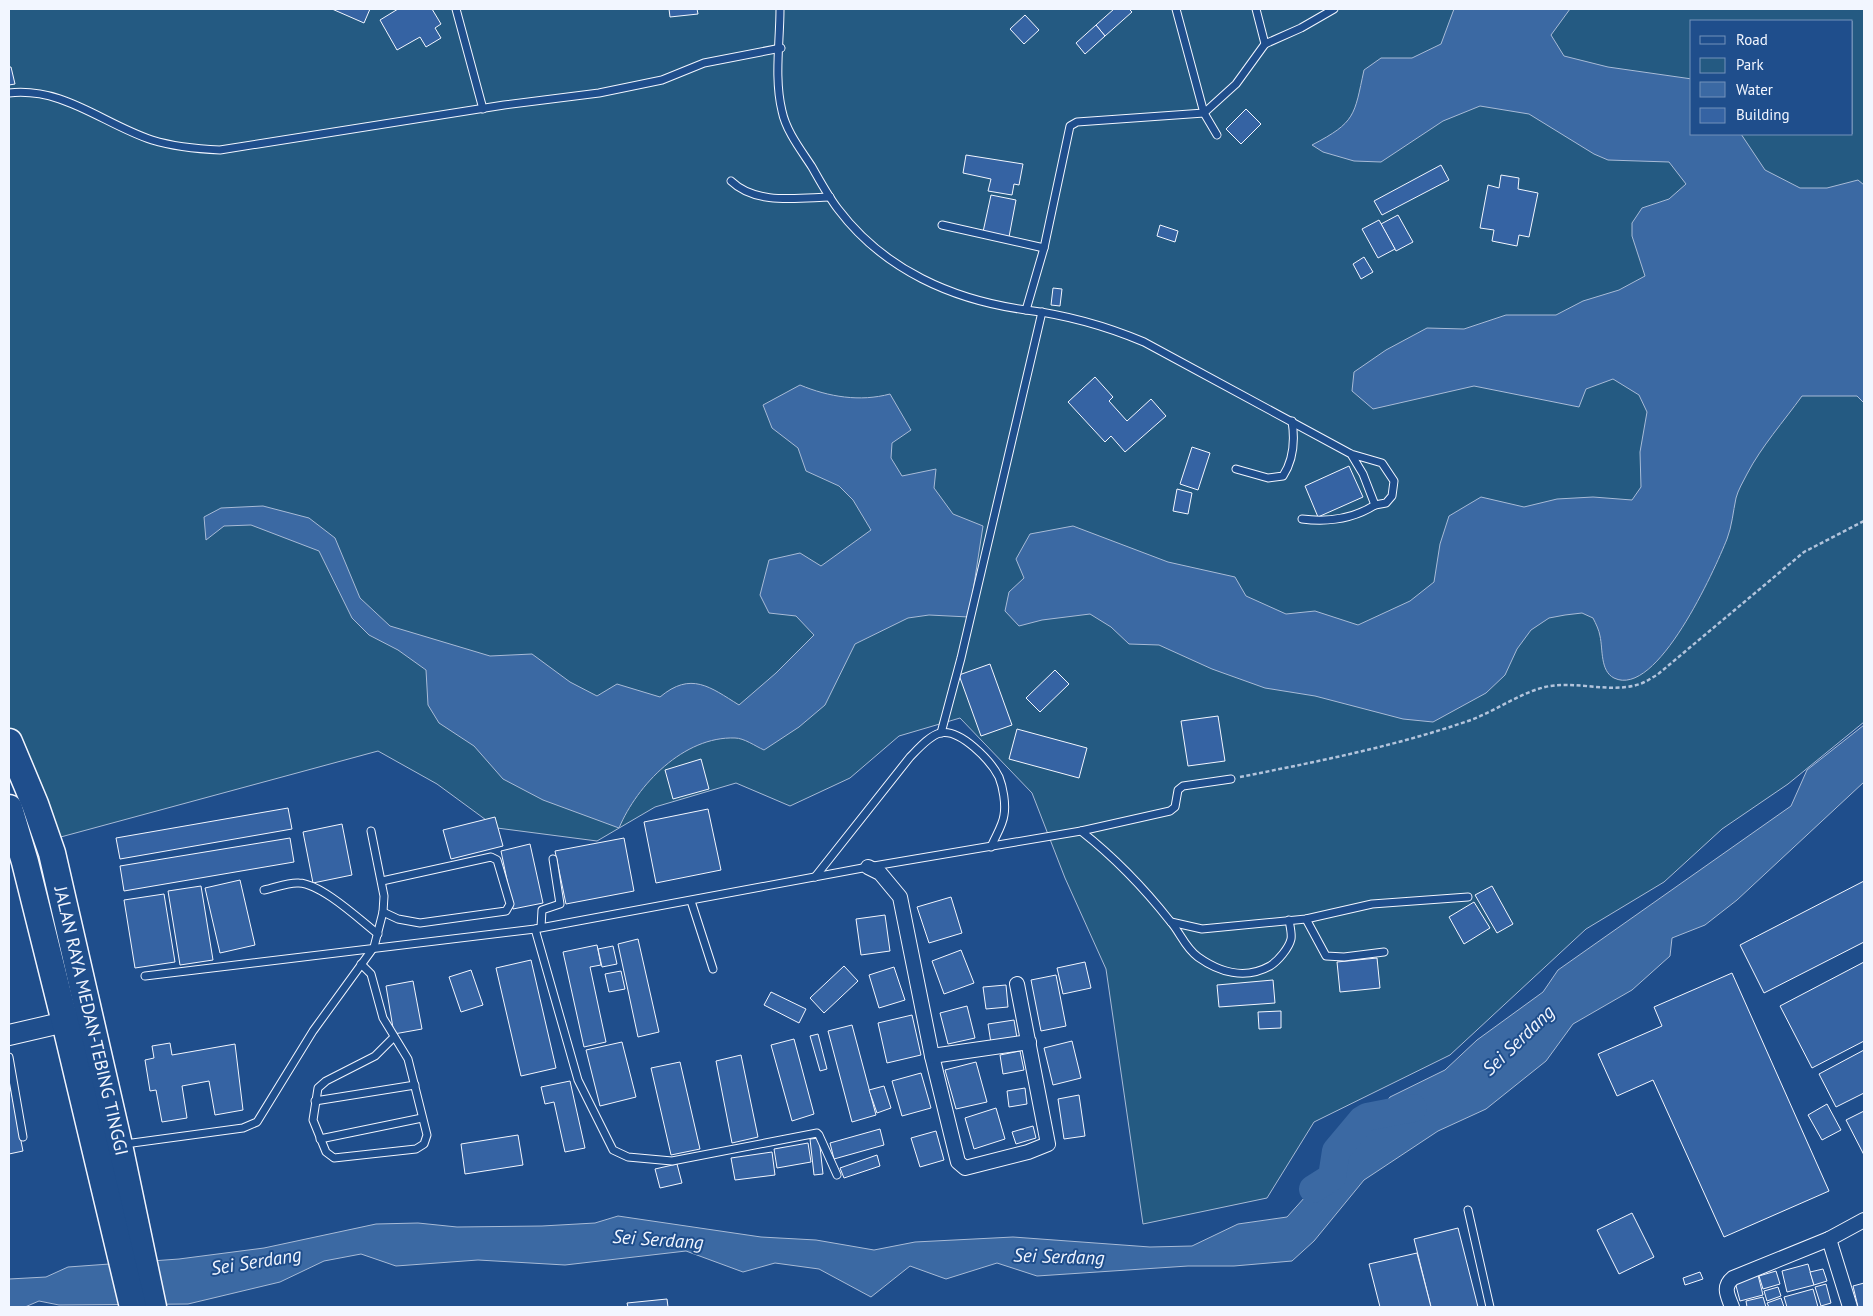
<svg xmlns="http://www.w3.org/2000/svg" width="1873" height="1316" font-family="'PT Sans',sans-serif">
	<rect width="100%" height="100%" fill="#1f4e8c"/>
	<path fill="#245a82" stroke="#a8bbd7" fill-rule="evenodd" d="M9 9H1864V722L1788 784 1722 829 1664 882 1586 929 1450 1055 1314 1122 1267 1198 1143 1224 1106 969 1065 878 1032 793 960 718 899 736 850 778 790 806 736 783 655 807 597 841 497 828 437 784 378 751 57 838 9 729ZM1692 21H1852V134H1692Z"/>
	<g fill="#3b69a3" stroke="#a8bbd7">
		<path d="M1454 9H1570L1551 35 1564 56 1608 67 1692 79V134H1741L1765 170 1800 188H1827L1858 180 1864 185V403L1857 396H1802C1784 421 1761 447 1747 474 1743 482 1738 490 1736 498 1733 512 1732 526 1727 539 1715 569 1657 699 1614 678 1600 671 1603 649 1600 636 1599 630 1596 624 1593 618L1582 613 1565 615 1549 618 1531 630 1517 649 1505 675 1486 693 1433 722 1403 719 1315 696 1265 688 1212 669 1159 645 1129 644 1111 627 1090 614 1042 620 1019 626 1005 611 1009 592 1024 578 1016 559 1030 534 1073 526 1168 562 1235 577 1246 596 1286 614 1315 611 1358 625 1410 601 1434 582 1440 544 1449 516 1481 497 1524 507 1557 499 1593 497 1632 500 1641 487 1640 452 1647 412 1639 395 1613 379 1586 389 1579 407 1474 386 1373 409 1352 391 1354 372 1386 350 1427 328 1464 329 1506 315H1556L1583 301 1619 290 1645 276 1632 236V223L1642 208 1669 199 1686 184 1669 162 1608 160 1594 154 1529 114 1480 106 1443 121 1381 162 1354 161 1323 152 1312 145C1356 122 1354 116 1364 70L1381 58H1412L1441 44Z"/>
		<path d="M800 385C829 397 860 402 890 394L911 430 892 443 891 458 902 476 936 469 934 488 953 514 983 526 969 617 929 615 908 618 855 644 825 705 799 727 764 750C755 746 744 738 735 738 684 736 637 785 619 828L543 800 503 779 474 746 439 723 428 705 426 670 398 650 369 635 352 618 319 551 251 525 224 526 206 540 204 517 221 508 263 506 309 518 335 538 360 598 390 626 490 656 532 654 570 682 597 696 617 684 660 697C691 671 710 687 739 705L776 673 814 635 796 616 769 613 760 595 769 560 800 553 821 566 871 530 853 500 839 486 806 471 798 448 772 428 763 405Z"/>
		<polygon points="1864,725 1864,782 1737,900 1705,925 1672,938 1670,956 1632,990 1573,1024 1546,1061 1486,1109 1438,1131 1364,1180 1314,1241 1292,1261 1234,1266 1188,1266 1037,1276 997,1263 946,1279 910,1266 871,1297 819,1269 775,1263 743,1272 686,1251 565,1265 478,1260 396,1266 361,1254 324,1261 280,1282 188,1304 59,1305 39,1301 25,1307 9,1307 9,1279 46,1277 68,1267 179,1259 264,1248 376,1224 418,1223 457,1227 542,1226 595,1223 618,1216 761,1237 816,1240 874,1250 915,1242 1013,1237 1150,1247 1192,1246 1238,1224 1287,1217 1371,1124 1390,1097 1445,1070 1477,1040 1543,992 1558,970 1791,806 1807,770"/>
	</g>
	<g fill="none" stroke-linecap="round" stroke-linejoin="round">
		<polyline stroke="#3b69a3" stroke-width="28" points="1313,1189 1332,1177 1336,1151 1362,1120 1367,1117 1413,1108"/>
	</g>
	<g fill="#3563a3" stroke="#f2f6ff">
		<polygon points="332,9 370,9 364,23"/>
		<polygon points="398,9 432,9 441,24 435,28 441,38 426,47 420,37 397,50 380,20"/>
		<polygon points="669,9 697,9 698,14 670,17"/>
		<polygon points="1114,9 1129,9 1132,12 1105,36 1096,25"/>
		<polygon points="1025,15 1039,30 1024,44 1010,29"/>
		<polygon points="1096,25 1105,36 1085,54 1076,43"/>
		<polygon points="9,67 11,67 15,84 9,85"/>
		<polygon points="1246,109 1261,124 1241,144 1226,129"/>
		<polygon points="966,155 1023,164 1019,185 1014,184 1012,195 988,191 991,179 963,173"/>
		<polygon points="1441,165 1449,180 1382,215 1374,201"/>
		<polygon points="1501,175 1519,178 1518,189 1538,193 1529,237 1519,235 1517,246 1492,241 1494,230 1480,228 1488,185 1499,188"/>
		<polygon points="991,195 1016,200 1009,237 983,232"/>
		<polygon points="1398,215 1413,242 1396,251 1381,224"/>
		<polygon points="1379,220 1395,249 1378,258 1362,229"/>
		<polygon points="1160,225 1178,231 1175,242 1157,236"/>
		<polygon points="1364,257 1373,272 1361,279 1353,264"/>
		<polygon points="1053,288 1062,289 1060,306 1051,305"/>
		<polygon points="1095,377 1113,397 1109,401 1127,421 1151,399 1166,416 1125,452 1111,436 1105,442 1068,402"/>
		<polygon points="1192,447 1210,453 1198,490 1180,484"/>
		<polygon points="1349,466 1363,497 1318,517 1305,486"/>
		<polygon points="1177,489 1192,493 1188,514 1173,511"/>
		<polygon points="990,664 1012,725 981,736 959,675"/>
		<polygon points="1055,670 1069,684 1040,712 1026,698"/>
		<polygon points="1218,716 1225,761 1188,766 1181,721"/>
		<polygon points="1017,729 1087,748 1079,778 1009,759"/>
		<polygon points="701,759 709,789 673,799 665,770"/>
		<polygon points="288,808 292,829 120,859 116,838"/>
		<polygon points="708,809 721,870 656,883 644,822"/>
		<polygon points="495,817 503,846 451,859 443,830"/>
		<polygon points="342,824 352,875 313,883 303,832"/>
		<polygon points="290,838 294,862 124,891 120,866"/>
		<polygon points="624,838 634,891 566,904 555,851"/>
		<polygon points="530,844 543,903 513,909 501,851"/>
		<polygon points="240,880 255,945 220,953 205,888"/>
		<polygon points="1864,881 1864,942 1764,993 1740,945"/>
		<polygon points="201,886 213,960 180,965 168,891"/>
		<polygon points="1492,886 1513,924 1497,933 1475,895"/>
		<polygon points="164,894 175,962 135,968 124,900"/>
		<polygon points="951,897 962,933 929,943 917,907"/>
		<polygon points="1474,902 1490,928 1464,944 1449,917"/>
		<polygon points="885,915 890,951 861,955 856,919"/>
		<polygon points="638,939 659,1032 638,1037 618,944"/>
		<polygon points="597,945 601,965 590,967 606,1042 584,1047 563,952"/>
		<polygon points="613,946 617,964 602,967 598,949"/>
		<polygon points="961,950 974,983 944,994 932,961"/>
		<polygon points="1377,958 1380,988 1340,992 1337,962"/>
		<polygon points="531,960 556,1068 521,1076 496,968"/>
		<polygon points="1085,962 1091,988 1063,994 1057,968"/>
		<polygon points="1864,962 1864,1041 1812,1068 1780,1006"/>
		<polygon points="844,966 858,981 824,1013 810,998"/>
		<polygon points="894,967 905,1000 879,1008 869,975"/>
		<polygon points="471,970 483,1005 461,1012 449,977"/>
		<polygon points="621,971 625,989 609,992 605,974"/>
		<polygon points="1732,973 1829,1191 1724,1237 1653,1080 1617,1096 1598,1054 1662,1026 1654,1007"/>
		<polygon points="1056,975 1066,1026 1041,1031 1031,980"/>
		<polygon points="1273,980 1275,1003 1219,1007 1217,985"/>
		<polygon points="413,981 422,1029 394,1034 386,986"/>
		<polygon points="1006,985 1008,1007 986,1009 983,987"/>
		<polygon points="771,992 806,1009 799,1023 764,1005"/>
		<polygon points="967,1006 975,1038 948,1044 940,1013"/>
		<polygon points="1281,1011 1281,1028 1259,1029 1258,1012"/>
		<polygon points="912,1015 921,1055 887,1063 878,1023"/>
		<polygon points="1014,1020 1017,1038 991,1043 988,1024"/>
		<polygon points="852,1025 876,1115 852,1122 828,1031"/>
		<polygon points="818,1034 827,1069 820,1071 810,1036"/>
		<polygon points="794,1039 814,1114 792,1121 771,1045"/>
		<polygon points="1072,1041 1081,1078 1053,1085 1044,1048"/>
		<polygon points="622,1042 636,1097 600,1106 586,1050"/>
		<polygon points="170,1043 172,1055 235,1044 243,1110 215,1115 209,1081 182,1086 187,1118 162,1122 156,1090 150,1091 145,1060 154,1058 152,1046"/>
		<polygon points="1864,1050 1864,1093 1836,1107 1819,1074"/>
		<polygon points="1020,1051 1024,1070 1003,1074 1000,1055"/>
		<polygon points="741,1055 758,1137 732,1143 716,1061"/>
		<polygon points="680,1062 700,1149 671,1155 651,1068"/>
		<polygon points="976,1062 987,1102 956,1109 945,1070"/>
		<polygon points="921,1073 931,1108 902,1116 892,1081"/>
		<polygon points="570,1081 585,1148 565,1152 554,1102 545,1104 541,1087"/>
		<polygon points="884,1086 891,1108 877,1113 869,1090"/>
		<polygon points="1025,1088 1027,1104 1009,1107 1007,1091"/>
		<polygon points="9,1090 11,1090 23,1151 9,1154"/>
		<polygon points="1079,1095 1085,1136 1064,1139 1058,1099"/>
		<polygon points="1827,1104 1841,1130 1822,1140 1808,1115"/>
		<polygon points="996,1108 1005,1139 974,1149 965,1118"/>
		<polygon points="1864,1111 1864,1155 1846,1120"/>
		<polygon points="1033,1126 1036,1138 1016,1144 1012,1132"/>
		<polygon points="880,1129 884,1145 834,1159 830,1143"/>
		<polygon points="936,1131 944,1160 920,1167 911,1138"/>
		<polygon points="518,1135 523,1165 465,1174 461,1144"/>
		<polygon points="819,1138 823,1174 814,1175 810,1139"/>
		<polygon points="808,1143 811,1162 777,1168 774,1149"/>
		<polygon points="772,1152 775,1175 735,1180 731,1158"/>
		<polygon points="877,1155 880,1166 844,1178 840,1168"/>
		<polygon points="677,1164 682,1183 660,1188 655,1169"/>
		<polygon points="1632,1213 1654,1257 1619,1274 1597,1230"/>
		<polygon points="1458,1228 1478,1307 1431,1307 1414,1239"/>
		<polygon points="1417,1253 1431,1307 1380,1307 1369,1264"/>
		<polygon points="1808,1264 1814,1285 1787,1292 1782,1271"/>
		<polygon points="1823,1269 1827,1281 1814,1285 1810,1272"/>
		<polygon points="1776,1271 1780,1284 1763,1289 1759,1276"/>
		<polygon points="1700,1272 1703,1279 1685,1285 1683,1278"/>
		<polygon points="1758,1275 1763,1295 1740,1301 1735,1282"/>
		<polygon points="1864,1283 1864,1307 1858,1307 1853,1286"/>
		<polygon points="1826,1284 1831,1303 1821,1306 1815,1287"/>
		<polygon points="1778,1287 1781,1296 1767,1301 1764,1291"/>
		<polygon points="1813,1289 1818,1307 1787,1307 1784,1297"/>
		<polygon points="1763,1297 1766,1307 1747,1307 1746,1301"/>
		<polygon points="1781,1298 1784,1307 1769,1307 1767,1303"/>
		<polygon points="667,1299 668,1307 628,1307 627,1303"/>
	</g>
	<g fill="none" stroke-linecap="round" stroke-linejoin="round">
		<g stroke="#f2f6ff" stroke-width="9">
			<g id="lane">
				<polyline points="456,9 483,109"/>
				<path d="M780 9C780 42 774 78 782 111 786 131 801 150 812 167 820 181 828 196 838 209 884 270 953 300 1026 310L1044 248 942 225"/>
				<polyline points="1176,9 1204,113 1217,135"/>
				<polyline points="1256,9 1265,44 1301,28 1334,9"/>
				<path d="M9 93C64 87 103 124 152 140 175 147 197 149 220 150L504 105 599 93 662 80 704 63 781 48"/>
				<path d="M731 181C756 205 797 198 830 197"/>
				<polyline points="1044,248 1070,126 1077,122 1204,113 1236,84 1265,44"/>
				<path d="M1026 310C1067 315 1106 326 1144 342L1351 454 1382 463 1394 481 1392 496 1386 503 1375 505 1363 474 1351 454"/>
				<path d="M1236 469 1268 478 1283 476C1294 459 1295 440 1292 421"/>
				<path d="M1302 519C1326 522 1353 519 1375 505"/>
				<polyline points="941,733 961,658 1042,312"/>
				<path d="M1081 831C1114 857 1144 888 1170 921 1180 932 1185 948 1198 957 1219 972 1245 980 1270 966 1278 961 1289 948 1291 939 1292 934 1290 926 1289 920"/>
				<path d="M815 877 910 757C918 749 929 736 940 733 960 728 991 761 999 777 1003 787 1006 804 1004 815 1003 825 995 837 991 847"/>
				<polyline points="382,881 491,857 497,860 510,904 506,911 420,923 398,919 383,912"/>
				<path d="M264 890C275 888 288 882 299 883 322 884 360 920 378 934"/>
				<polyline points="691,901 713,969"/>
				<polyline points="1306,919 1326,956 1344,957 1384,952"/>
				<polyline points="1171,922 1202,929 1306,919 1372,904 1468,897"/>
				<polyline points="541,927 542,910 560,904 553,859"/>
				<polyline points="535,929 578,1080 613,1150 628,1157 672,1161 817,1133 819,1135 837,1175"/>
				<polyline points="361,964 371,974 383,1018 408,1059 427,1135 424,1144 416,1149 334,1158 326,1152 313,1120 318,1088 326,1081 375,1056 394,1037"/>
				<polyline points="145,976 535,929 868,867 1081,831 1170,811 1175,807 1178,790 1183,786 1231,779"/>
				<polyline points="9,1057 23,1137"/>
				<polyline points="315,1101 415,1085"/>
				<polyline points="320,1139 422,1118"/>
				<polyline points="125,1144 243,1128 257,1122 313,1031 374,947 383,912 384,896 371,831"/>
				<polyline points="1468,1210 1490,1307"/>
			</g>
		</g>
		<g stroke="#f2f6ff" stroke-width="16">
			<g id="street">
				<polyline points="868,867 880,873 900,897 932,1056 958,1162 965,1168 1028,1152 1048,1144 1017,984"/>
				<polyline points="932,1056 1029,1042"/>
				<polyline points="1829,1239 1850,1307"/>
				<path d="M1732 1307C1728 1296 1722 1287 1733 1278L1829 1239 1864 1220"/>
			</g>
		</g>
		<g stroke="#f2f6ff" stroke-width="22">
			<polyline id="secondary" points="9,1035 65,1022"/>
		</g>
		<g stroke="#f2f6ff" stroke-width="29">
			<g id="highway">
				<polyline points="9,742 35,804 52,853 119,1145 153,1307"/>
				<polyline points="9,808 25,862 65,1022 133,1307"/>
			</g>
		</g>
		<path stroke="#b3c4dc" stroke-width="2.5" stroke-dasharray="4 2.5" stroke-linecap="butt" d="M1240 777C1315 762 1392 747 1465 722 1493 713 1517 694 1545 687 1576 680 1610 694 1640 684 1646 682 1651 678 1657 675L1804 552 1864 521"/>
		<use href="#lane" stroke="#1f4e8c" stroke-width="7"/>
		<use href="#street" stroke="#1f4e8c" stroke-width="14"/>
		<use href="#secondary" stroke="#1f4e8c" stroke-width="20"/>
		<use href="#highway" stroke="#1f4e8c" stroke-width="26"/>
	</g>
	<g text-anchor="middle" stroke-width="4" stroke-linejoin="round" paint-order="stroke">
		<g font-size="18" fill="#f2f6ff" stroke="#1f4e8c">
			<text transform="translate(91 1021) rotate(77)" y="6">JALAN RAYA MEDAN-TEBING TINGGI</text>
		</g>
		<g font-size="19" font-style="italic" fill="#f2f6ff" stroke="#1f4e8c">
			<text transform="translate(1518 1040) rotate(-44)" y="7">Sei Serdang</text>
			<text transform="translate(658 1239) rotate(4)" y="7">Sei Serdang</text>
			<text transform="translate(1059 1256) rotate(2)" y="7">Sei Serdang</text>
			<text transform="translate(256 1261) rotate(-9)" y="7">Sei Serdang</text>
		</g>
	</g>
	<rect width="1873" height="1316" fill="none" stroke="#f2f6ff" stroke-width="20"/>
	<rect x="1690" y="20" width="162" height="115" fill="#1f4e8c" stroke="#7391ba"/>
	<rect x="1700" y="36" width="25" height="8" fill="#1f4e8c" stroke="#7391ba"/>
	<text x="1736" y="45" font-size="15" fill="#f2f6ff">Road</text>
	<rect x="1700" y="58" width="25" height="15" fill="#245a82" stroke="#7391ba"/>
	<text x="1736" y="70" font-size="15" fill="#f2f6ff">Park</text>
	<rect x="1700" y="82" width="25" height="15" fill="#3b69a3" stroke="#7391ba"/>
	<text x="1736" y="95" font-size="15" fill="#f2f6ff">Water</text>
	<rect x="1700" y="108" width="25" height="15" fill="#3563a3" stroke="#7391ba"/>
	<text x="1736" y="120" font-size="15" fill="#f2f6ff">Building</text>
</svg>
